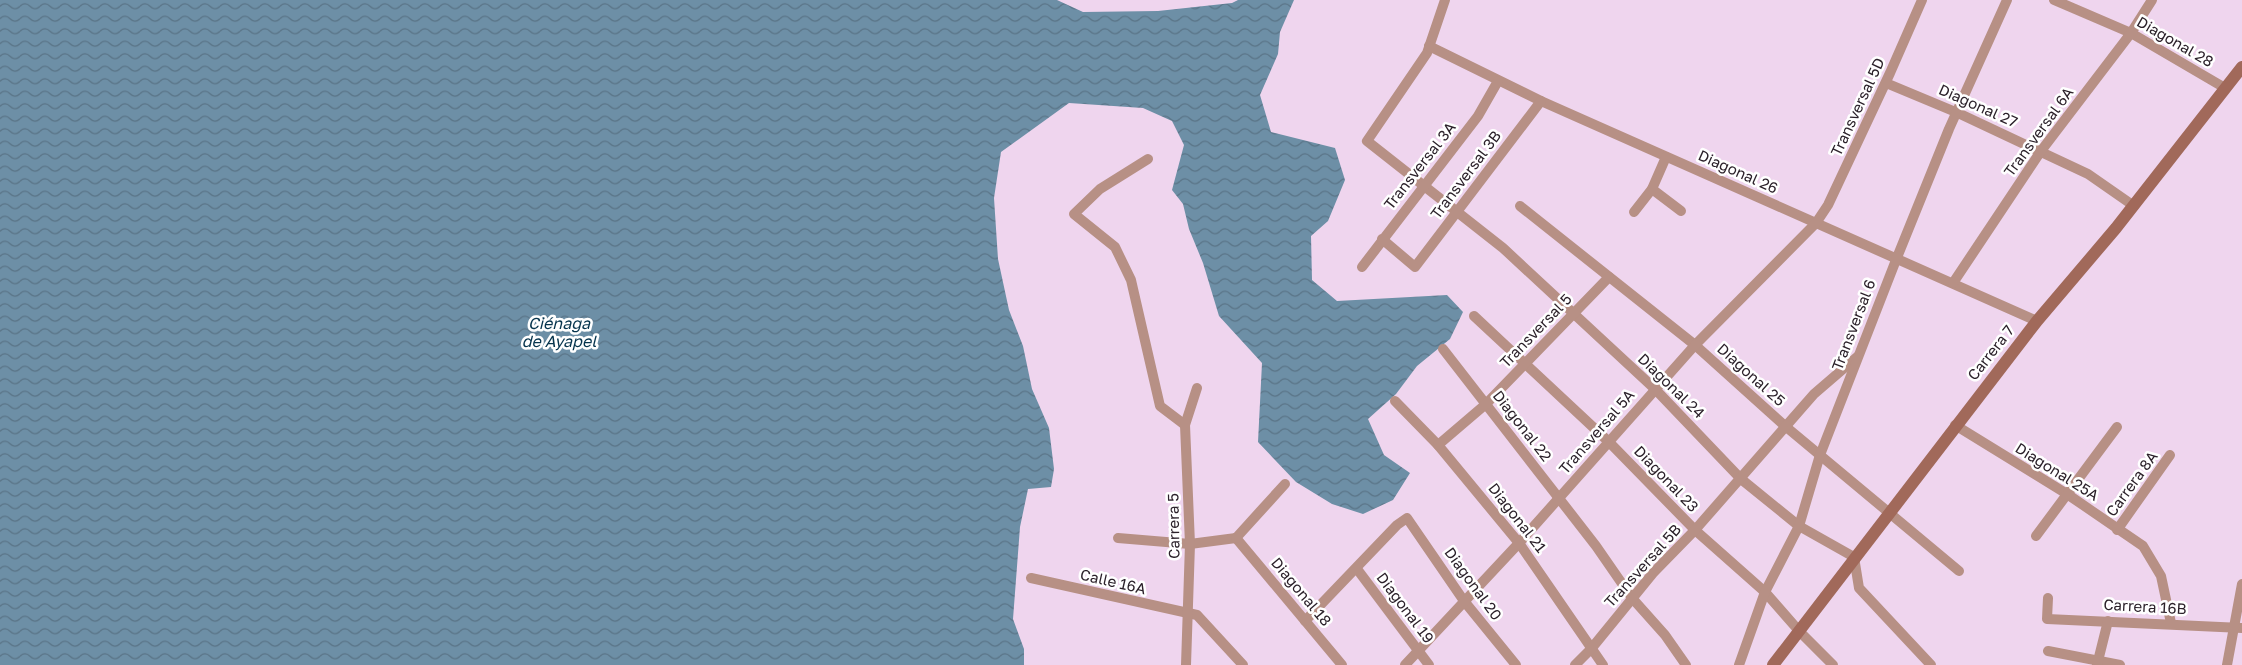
<svg xmlns="http://www.w3.org/2000/svg" width="2242" height="665" font-family="'Golos Text',sans-serif">
	<defs>
		<pattern id="water-waves" width="16" height="10" patternUnits="userSpaceOnUse" patternTransform="scale(1.25)"><rect width="16" height="10" fill="#6d8fa6"/><path d="M0 5q4-4 8 0t8 0" fill="none" stroke="#5a7487"/></pattern>
	</defs>
	<rect width="100%" height="100%" fill="#efd5ee"/>
	<polygon fill="url(#water-waves)" points="0,0 1057,0 1083,12 1158,11 1232,3 1238,0 1294,0 1280,32 1278,54 1260,95 1271,132 1335,148 1345,180 1328,221 1311,236 1312,280 1337,301 1447,295 1463,312 1450,339 1417,366 1396,394 1368,419 1384,455 1410,473 1393,500 1363,514 1332,504 1296,482 1258,442 1262,363 1219,316 1203,263 1189,229 1183,204 1172,190 1184,145 1172,121 1143,108 1069,103 1001,152 994,198 998,259 1009,310 1023,346 1032,389 1049,428 1054,469 1051,487 1028,489 1020,527 1013,619 1024,649 1024,665 0,665"/>
	<g fill="none" stroke-linecap="round" stroke-linejoin="round">
		<g stroke="#b79085" stroke-width="10">
			<polyline points="1445,0 1427,53 1367,141 1503,248 1655,389 1741,479 1799,526 1854,557 1859,588 1931,665"/>
			<polyline points="2054,0 2131,33 2225,88"/>
			<polyline points="1429,46 1541,101 2037,321"/>
			<polyline points="1886,83 1958,113 2088,174 2134,206"/>
			<polyline points="1148,159 1100,189 1074,214 1115,247 1131,280 1160,406 1185,425"/>
			<polyline points="1652,189 1681,211"/>
			<polyline points="1520,206 1695,345 1785,426 1959,571"/>
			<polyline points="1634,212 1652,189 1666,157"/>
			<polyline points="1382,239 1415,267 1541,101"/>
			<polyline points="1362,267 1478,116 1498,81"/>
			<polyline points="1953,283 2041,151 2131,33 2152,0"/>
			<polyline points="1474,316 1609,442 1695,530 1765,592 1800,632 1833,665"/>
			<polyline points="1443,349 1596,546 1632,598 1665,635 1686,665"/>
			<polyline points="1395,401 1438,445 1519,543 1603,665"/>
			<polyline points="1955,425 2067,494 2143,546 2161,576 2171,623"/>
			<polyline points="1438,445 1486,404 1609,277"/>
			<polyline points="2117,530 2170,455"/>
			<polyline points="2036,536 2117,427"/>
			<polyline points="1118,538 1190,544 1236,538"/>
			<polyline points="1236,538 1342,665"/>
			<polyline points="1236,538 1285,484"/>
			<polyline points="1357,569 1429,665"/>
			<polyline points="1031,578 1197,615 1243,665"/>
			<polyline points="2048,598 2047,619 2242,628"/>
			<polyline points="1305,621 1397,525 1407,518 1464,601 1516,665"/>
			<polyline points="2048,651 2120,665"/>
			<polyline points="1186,665 1190,544 1185,425 1197,388"/>
			<polyline points="1405,665 1519,543 1695,345 1816,223 1828,205 1890,73 1922,0"/>
			<polyline points="1575,665 1591,649 1653,573 1695,530 1814,394 1857,357"/>
			<polyline points="1739,665 1765,592 1799,526 1820,455 1896,260 1949,129 2007,0"/>
			<polyline points="2097,665 2108,621"/>
			<polyline points="2227,665 2242,584"/>
		</g>
		<polyline stroke="#a1695a" stroke-width="12" points="1773,665 2037,321 2116,228 2242,67"/>
	</g>
	<g text-anchor="middle" stroke-width="5" stroke-linejoin="round" paint-order="stroke">
		<g font-size="15" fill="#2b212a" stroke="#fff">
			<text transform="translate(2175 42) rotate(30)" y="5">Diagonal 28</text>
			<text transform="translate(1978 106) rotate(24)" y="5">Diagonal 27</text>
			<text transform="translate(1858 107) rotate(-65)" y="5">Transversal 5D</text>
			<text transform="translate(2039 132) rotate(-54)" y="5">Transversal 6A</text>
			<text transform="translate(1420 166) rotate(-52)" y="5">Transversal 3A</text>
			<text transform="translate(1738 172) rotate(24)" y="5">Diagonal 26</text>
			<text transform="translate(1466 175) rotate(-53)" y="5">Transversal 3B</text>
			<text transform="translate(1854 325) rotate(-69)" y="5">Transversal 6</text>
			<text transform="translate(1536 331) rotate(-46)" y="5">Transversal 5</text>
			<text transform="translate(1991 353) rotate(-52)" y="5">Carrera 7</text>
			<text transform="translate(1751 375) rotate(42)" y="5">Diagonal 25</text>
			<text transform="translate(1671 386) rotate(44)" y="5">Diagonal 24</text>
			<text transform="translate(1522 426) rotate(52)" y="5">Diagonal 22</text>
			<text transform="translate(1597 432) rotate(-49)" y="5">Transversal 5A</text>
			<text transform="translate(2057 472) rotate(32)" y="5">Diagonal 25A</text>
			<text transform="translate(1666 479) rotate(46)" y="5">Diagonal 23</text>
			<text transform="translate(2132 484) rotate(-54)" y="5">Carrera 8A</text>
			<text transform="translate(1517 518) rotate(52)" y="5">Diagonal 21</text>
			<text transform="translate(1174 526) rotate(-91)" y="5">Carrera 5</text>
			<text transform="translate(1643 566) rotate(-48)" y="5">Transversal 5B</text>
			<text transform="translate(1113 582) rotate(13)" y="5">Calle 16A</text>
			<text transform="translate(1473 584) rotate(54)" y="5">Diagonal 20</text>
			<text transform="translate(1301 592) rotate(50)" y="5">Diagonal 18</text>
			<text transform="translate(2145 607) rotate(3)" y="5">Carrera 16B</text>
			<text transform="translate(1405 608) rotate(53)" y="5">Diagonal 19</text>
		</g>
		<g font-size="16" font-style="italic" fill="#06344d" stroke="#fff">
			<text x="559" y="329">Ciénaga<tspan x="559" dy="18">de Ayapel</tspan></text>
		</g>
	</g>
</svg>
